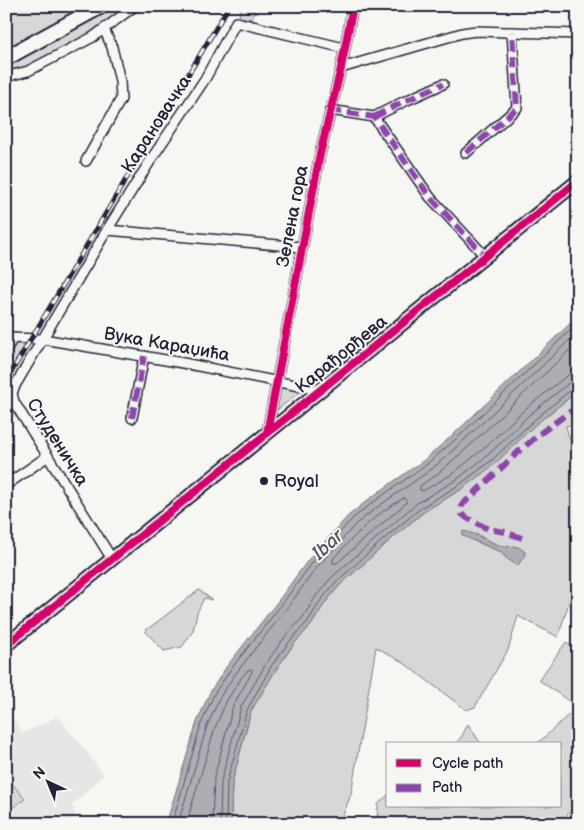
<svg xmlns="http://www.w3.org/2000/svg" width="584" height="830" font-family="'Balsamiq Sans',sans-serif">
	<rect width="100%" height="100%" fill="#f6f6f2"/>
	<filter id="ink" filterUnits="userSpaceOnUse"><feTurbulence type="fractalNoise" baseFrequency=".02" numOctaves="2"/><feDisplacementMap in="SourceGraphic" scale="10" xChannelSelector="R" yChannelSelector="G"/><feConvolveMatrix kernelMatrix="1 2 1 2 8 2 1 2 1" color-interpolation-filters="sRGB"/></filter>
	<g filter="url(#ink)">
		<polygon fill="#e6e6e4" points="6,710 23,733 58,716 104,775 72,805 78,824 6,824 6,812 24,799 6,776"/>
		<g fill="#d7d7d7" stroke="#7c7c89" fill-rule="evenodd">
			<polygon points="6,6 135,6 93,37 28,71 6,74"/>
			<polygon points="241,6 254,6 252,19 239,17"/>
			<polygon points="13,338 32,339 6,381 6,350"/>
			<path d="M284 387H289L300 392 277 410C278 403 277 391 284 387Z"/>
			<path d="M578 391V422L566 426 578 470V574L558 637 518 616 508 650 475 707 466 710 404 663 376 647 351 794 340 824H231L232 783 251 711 277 668 294 644 312 624 325 603 340 585 389 541 425 511 462 489 536 424ZM476 534C484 538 494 544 502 546 513 549 513 542 525 552L503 555 501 552 472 540Z"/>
			<polygon points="199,590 212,600 204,598 197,613 193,631 182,647 164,651 145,631"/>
			<polygon points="566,642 578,652 578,803 559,824 377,824 378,804 388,795 388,806 560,806 560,744 537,744 577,707 539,680"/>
			<polygon points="468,724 481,744 455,744 462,736"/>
			<polygon points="11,782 25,799 6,812 6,785"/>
		</g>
		<g fill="#adadb3" stroke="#757583">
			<polygon points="578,316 578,391 536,424 495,464 462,489 425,511 389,541 339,586 325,603 312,624 294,644 277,668 251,711 232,783 231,824 166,824 197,722 210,692 227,666 278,601 308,560 348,516 369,499 424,460 453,435"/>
			<path d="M463 531C477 533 489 543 502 546 513 549 513 542 525 552V555L518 565H516L505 557 501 552 463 536 462 534Z"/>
		</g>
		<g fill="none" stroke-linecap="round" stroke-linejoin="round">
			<g stroke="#5a5a6b" stroke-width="1">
				<polyline points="578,342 466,449 436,475 420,486 420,490 423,491 452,474 482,450 524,410 564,378 570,374 578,373"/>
				<path d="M404 498 406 500V503L337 563H333V559C354 536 376 513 404 498Z"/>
				<polyline points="172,824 201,724 214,694 231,669 282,604 312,563 352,519 372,503 427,464 456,439 578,323"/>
				<polyline points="178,824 207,726 220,697 236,673 287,608 317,567 356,524 376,508 432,469 461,443 578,332"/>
				<polyline points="186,824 215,728 227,700 242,677 248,670 251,669 252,670 252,672 233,706 214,778 212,824"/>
				<polyline points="220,824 221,781 241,707 267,662 285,637 303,617 316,596 331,578 356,556 417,503 456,480 487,456 529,415 569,383 578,381"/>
				<polyline points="226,824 227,782 247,710 272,665 290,641 308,621 321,600 336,582 385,538 422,507 459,485 491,461 533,421 573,388 578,387"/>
			</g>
			<g stroke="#22223b" stroke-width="12">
				<g id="street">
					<polyline points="341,68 462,33 476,31 578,34"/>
					<polyline points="6,74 9,76 28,71 93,37 135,6"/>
					<polyline points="330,110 374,117 430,197 485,256"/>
					<polyline points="374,117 403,102 443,84"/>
					<polyline points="466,153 517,108 512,32"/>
					<polyline points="86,161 121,99 120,81 112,47 104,29"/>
					<polyline points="107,230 301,247"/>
					<polyline points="6,237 6,248"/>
					<polyline points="6,338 43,339 183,363 320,390"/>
					<polyline points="6,350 13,338"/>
					<polyline points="132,418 144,356"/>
					<polyline points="267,433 320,154 341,68 353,6"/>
					<polyline points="6,485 48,456"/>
					<polyline points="112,559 14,402 12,393 16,384 107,230 154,155 205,79 236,22 344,48"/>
				</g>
			</g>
			<g stroke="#22223b" stroke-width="16">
				<polyline id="secondary" points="6,645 578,181"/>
			</g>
			<g stroke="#22223b" stroke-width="18">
				<polyline id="primary" points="6,58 101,6"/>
			</g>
			<use href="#street" stroke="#f6f6f2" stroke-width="9"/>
			<use href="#secondary" stroke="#f6f6f2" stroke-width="12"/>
			<use href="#primary" stroke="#f6f6f2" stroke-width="14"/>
			<g stroke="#22223b" stroke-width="5">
				<polyline id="rail" points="6,381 229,6"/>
			</g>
			<use href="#rail" stroke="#f6f6f2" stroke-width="3" stroke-dasharray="9" stroke-linecap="butt"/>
			<g stroke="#8e44ad" stroke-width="6" stroke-dasharray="12 6" stroke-linecap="butt">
				<polyline points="330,110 374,117 430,197 485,256"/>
				<polyline points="374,117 403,102 443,84"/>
				<polyline points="466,153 517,108 512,32"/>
				<polyline points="132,418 144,356"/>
				<polyline points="522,538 505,532 488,529 467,518 462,514 461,511 462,505 517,453 542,432 578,406"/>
			</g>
			<g stroke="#f6f6f2" stroke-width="11">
				<g id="cycleway">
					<polyline points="267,433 320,154 341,68 353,6"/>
					<polyline points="6,645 578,181"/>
				</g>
			</g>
			<use href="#cycleway" stroke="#d6006c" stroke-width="8"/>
		</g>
	</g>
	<circle fill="#22223b" stroke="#f6f6f2" stroke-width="2" cx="264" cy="481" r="5"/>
	<g text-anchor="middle" stroke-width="4" stroke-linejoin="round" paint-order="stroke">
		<g font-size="18" fill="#22223b" stroke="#f6f6f2">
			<text transform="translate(156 124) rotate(-57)" y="6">Карановачка</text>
			<text transform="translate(292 216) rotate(-79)" y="6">Зелена гора</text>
			<text transform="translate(167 344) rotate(10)" y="6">Вука Караџића</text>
			<text transform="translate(341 354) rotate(-39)" y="6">Карађорђева</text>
			<text transform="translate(58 442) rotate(58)" y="6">Студеничка</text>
		</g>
		<g font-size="18" fill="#22223b" stroke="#f6f6f2" text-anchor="start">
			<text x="274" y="487">Royal</text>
		</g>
		<g font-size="19" font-style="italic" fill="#535365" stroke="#f6f6f2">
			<text transform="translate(327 544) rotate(-43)" y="7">Ibar</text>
		</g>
	</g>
	<rect width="584" height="830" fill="none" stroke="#f6f6f2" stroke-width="25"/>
	<rect x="12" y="12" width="559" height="805" fill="none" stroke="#22223b" stroke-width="2" filter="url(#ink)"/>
	<rect x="386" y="742" width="175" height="65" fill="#f6f6f2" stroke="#a1a1a9"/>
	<rect x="396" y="759" width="25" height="8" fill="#d6006c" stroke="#a1a1a9"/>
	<text x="432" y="768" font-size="15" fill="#22223b">Cycle path</text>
	<rect x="396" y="784" width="25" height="8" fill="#8e44ad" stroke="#a1a1a9"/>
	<text x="432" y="792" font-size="15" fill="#22223b">Path</text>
	<g transform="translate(48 782) rotate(316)" stroke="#f6f6f2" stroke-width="4" paint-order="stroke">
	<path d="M0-4L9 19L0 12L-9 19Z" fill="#22223b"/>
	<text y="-8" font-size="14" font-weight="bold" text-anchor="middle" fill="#22223b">N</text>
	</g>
</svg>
